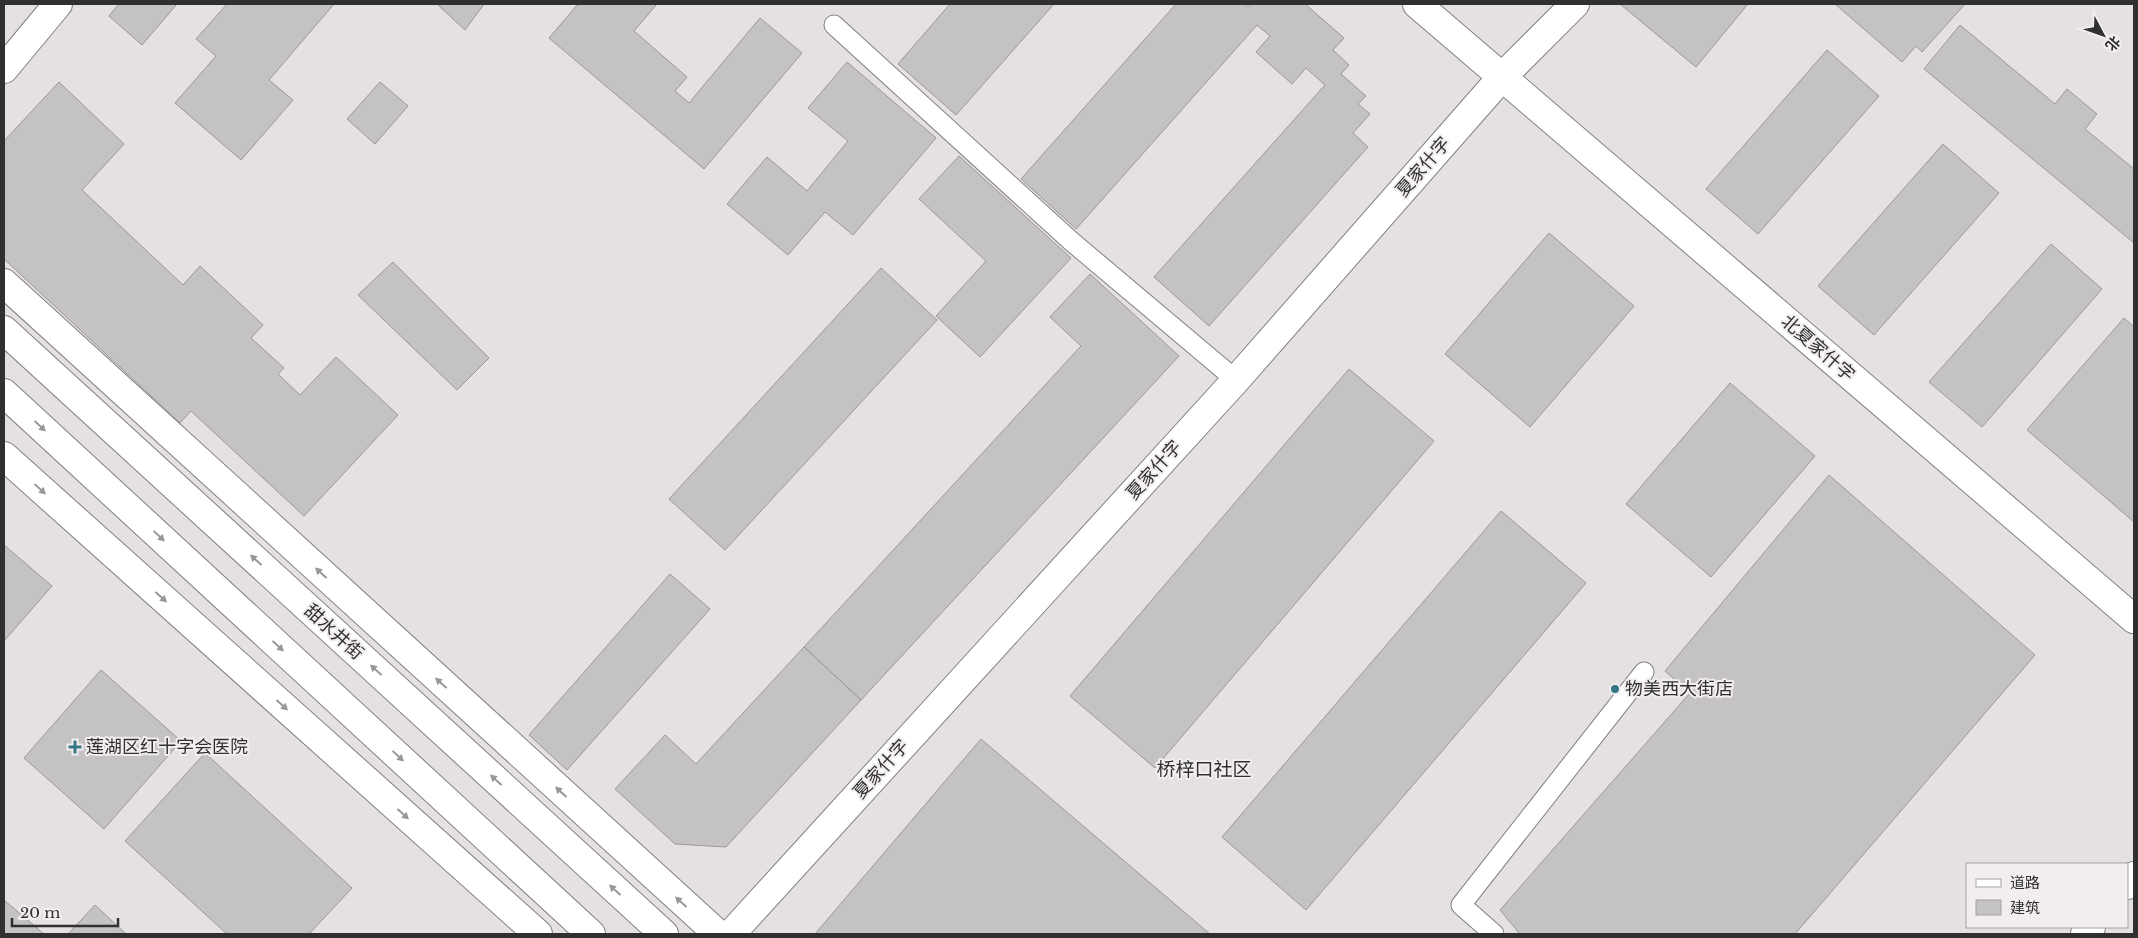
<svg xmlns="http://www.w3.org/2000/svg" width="2138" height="938" font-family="'Libre Baskerville','Noto Sans SC',serif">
	<rect width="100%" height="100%" fill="#e5e1e1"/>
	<g fill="#c5c2c4" stroke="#9a9799">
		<polygon points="119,4 177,4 142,45 109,16"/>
		<polygon points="227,4 334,4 269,80 293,100 241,160 175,103 216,56 196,39"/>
		<polygon points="437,4 484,4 465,30"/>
		<polygon points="578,4 657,4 634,31 687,77 675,91 689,103 760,18 802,53 704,169 549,38"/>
		<polygon points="950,4 1054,4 956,115 898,64"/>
		<polygon points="1176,4 1244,4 1248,7 1252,4 1305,4 1344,38 1333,50 1349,65 1341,74 1366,96 1358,104 1370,114 1353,133 1368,147 1209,326 1154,277 1325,85 1306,68 1292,84 1256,52 1270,36 1257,25 1076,229 1021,179"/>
		<polygon points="1620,4 1748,4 1696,67"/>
		<polygon points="1835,4 1965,4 1922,52 1916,46 1902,62"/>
		<polygon points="1960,25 2055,104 2067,89 2097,114 2085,129 2134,169 2134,243 1924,69"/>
		<polygon points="1827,50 1879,96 1758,234 1706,189"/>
		<polygon points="847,62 936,138 853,235 825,212 788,255 727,204 767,157 807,191 848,141 808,108"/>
		<polygon points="59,82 124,144 82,190 183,285 200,266 263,325 251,338 284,368 278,374 300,395 336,357 398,415 304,516 191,411 180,423 4,259 4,141"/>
		<polygon points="380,82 408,106 375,144 347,119"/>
		<polygon points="1943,144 1999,193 1874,335 1818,286"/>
		<polygon points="959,156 1071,258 980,357 936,316 986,261 919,199"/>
		<polygon points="1549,233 1634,306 1530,427 1445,354"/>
		<polygon points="2051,244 2102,289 1982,427 1929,382"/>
		<polygon points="393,262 489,358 457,390 358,295"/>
		<polygon points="881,268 937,320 725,550 669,499"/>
		<polygon points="1090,274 1179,356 861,700 804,647 1081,346 1050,317"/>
		<polygon points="2124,318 2134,327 2134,522 2027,430"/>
		<polygon points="1349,369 1434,441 1155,768 1070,696"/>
		<polygon points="1730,383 1815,456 1711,577 1626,504"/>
		<polygon points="1829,475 2035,655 1795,934 1520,934 1500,910 1690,693 1665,671"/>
		<polygon points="1501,511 1586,583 1306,910 1222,837"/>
		<polygon points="4,545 52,586 4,641"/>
		<polygon points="670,574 710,609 567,770 529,735"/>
		<polygon points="804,647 861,700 726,847 675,844 615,789 665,735 696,764"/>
		<polygon points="101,670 181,741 104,829 24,758"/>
		<polygon points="981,739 1210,934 815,934"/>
		<polygon points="205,753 352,888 309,934 227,934 125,841"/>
		<polygon points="4,900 44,934 4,934"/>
		<polygon points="95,905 126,934 68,934"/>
	</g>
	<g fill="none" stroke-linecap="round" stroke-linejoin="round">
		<g stroke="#837f80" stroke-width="21">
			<g id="service">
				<polyline points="834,25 1071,241 1236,380"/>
				<polyline points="1494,934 1461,905 1644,672"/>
			</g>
		</g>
		<g stroke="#837f80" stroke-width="30">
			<g id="minor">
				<polyline points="4,283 718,934"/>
				<polyline points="4,456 538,934"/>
				<polyline points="731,934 1236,380 1502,77 1575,4"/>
			</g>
		</g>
		<g stroke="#837f80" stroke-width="30">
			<g id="tertiary">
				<polyline points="1417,4 2134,619"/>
				<polyline points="4,69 58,4"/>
			</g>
		</g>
		<g stroke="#837f80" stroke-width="30">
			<g id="secondary">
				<polyline points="4,330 664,934"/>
				<polyline points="4,393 591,934"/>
			</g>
		</g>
		<g stroke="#837f80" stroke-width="30">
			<g id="primary">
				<polyline points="2127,885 2134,876"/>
				<polyline points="2085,934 2091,927"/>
			</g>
		</g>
		<use href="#service" stroke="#fff" stroke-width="19"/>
		<use href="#minor" stroke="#fff" stroke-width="28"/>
		<use href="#tertiary" stroke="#fff" stroke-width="28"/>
		<use href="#secondary" stroke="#fff" stroke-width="28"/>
		<use href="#primary" stroke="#fff" stroke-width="28"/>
	</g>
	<defs><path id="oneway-solid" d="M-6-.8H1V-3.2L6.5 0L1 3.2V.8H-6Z" transform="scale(1.25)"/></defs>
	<g fill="#989898">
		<use href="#oneway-solid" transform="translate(40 426) rotate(43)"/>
		<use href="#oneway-solid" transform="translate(40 489) rotate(42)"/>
		<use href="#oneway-solid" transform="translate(159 536) rotate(43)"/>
		<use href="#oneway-solid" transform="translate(256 560) rotate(-138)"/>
		<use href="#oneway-solid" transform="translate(321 573) rotate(-138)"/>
		<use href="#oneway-solid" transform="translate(161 597) rotate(42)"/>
		<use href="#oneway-solid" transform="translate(278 646) rotate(43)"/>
		<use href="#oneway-solid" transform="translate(376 670) rotate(-138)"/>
		<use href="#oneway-solid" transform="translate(441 683) rotate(-138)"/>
		<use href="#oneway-solid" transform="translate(282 705) rotate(42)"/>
		<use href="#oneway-solid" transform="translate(398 756) rotate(43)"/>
		<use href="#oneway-solid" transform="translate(496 780) rotate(-138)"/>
		<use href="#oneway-solid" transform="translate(561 792) rotate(-138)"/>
		<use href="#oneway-solid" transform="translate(403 814) rotate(42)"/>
		<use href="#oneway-solid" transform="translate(615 890) rotate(-138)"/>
		<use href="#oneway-solid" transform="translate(681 902) rotate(-138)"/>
	</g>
	<g fill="#347688" stroke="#f2eeef" stroke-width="2">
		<circle cx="1615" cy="689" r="5"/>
		<path d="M72.5 739.5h5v5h5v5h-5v5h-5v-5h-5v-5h5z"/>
	</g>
	<g text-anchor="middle" stroke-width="4" stroke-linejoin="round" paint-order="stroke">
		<g font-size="18" fill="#313030" stroke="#f2eeef">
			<text transform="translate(1423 167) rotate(-49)" y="6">夏家什字</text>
			<text transform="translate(1818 348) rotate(41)" y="6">北夏家什字</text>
			<text transform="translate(1154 470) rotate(-48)" y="6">夏家什字</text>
			<text transform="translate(334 632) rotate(42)" y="6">甜水井街</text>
			<text transform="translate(881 769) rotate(-48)" y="6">夏家什字</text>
		</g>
		<g font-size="18" fill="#313030" stroke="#f2eeef" text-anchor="start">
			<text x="1625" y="695">物美西大街店</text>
			<text x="86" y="753">莲湖区红十字会医院</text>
		</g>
		<g font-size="19" fill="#313030" stroke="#f2eeef">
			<text x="1204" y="776">桥梓口社区</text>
		</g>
	</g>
	<rect width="2138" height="938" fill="none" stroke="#313030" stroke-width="10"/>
	<rect x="1966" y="863" width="162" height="65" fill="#f2eeef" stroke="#a5a2a3"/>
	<rect x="1976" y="879" width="25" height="8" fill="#ffffff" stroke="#a5a2a3"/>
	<text x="2010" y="888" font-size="15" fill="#313030">道路</text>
	<rect x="1976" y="900" width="25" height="15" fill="#c5c2c4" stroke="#a5a2a3"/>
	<text x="2010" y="913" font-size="15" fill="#313030">建筑</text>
	<g transform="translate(2103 35) rotate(131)" stroke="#f2eeef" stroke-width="4" paint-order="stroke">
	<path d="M0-4L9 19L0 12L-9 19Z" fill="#313030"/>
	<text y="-8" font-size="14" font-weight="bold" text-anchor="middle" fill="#313030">北</text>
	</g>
	<path d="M12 918v8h106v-8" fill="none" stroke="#313030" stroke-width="2.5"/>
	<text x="20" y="918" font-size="15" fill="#313030" stroke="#f2eeef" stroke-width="4" paint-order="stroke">20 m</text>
</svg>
